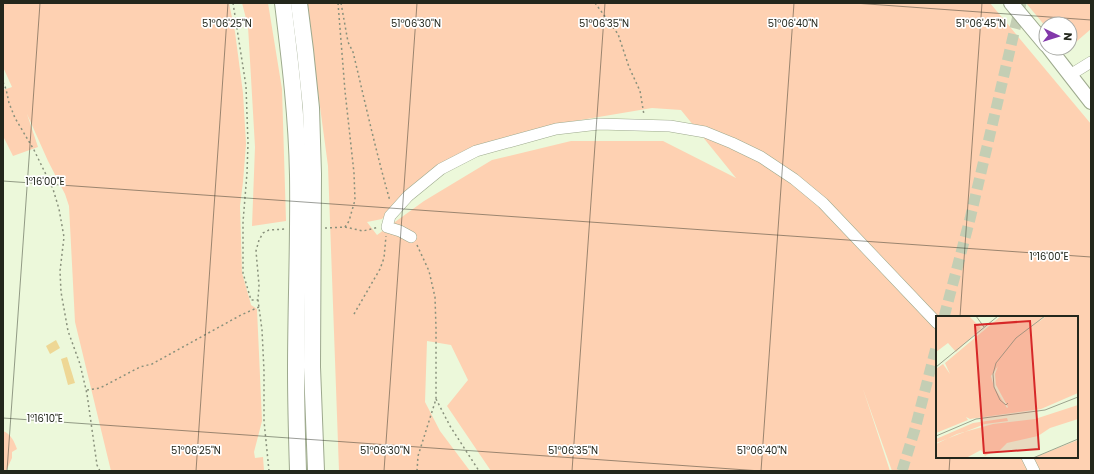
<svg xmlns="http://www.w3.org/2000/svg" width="1094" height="474" font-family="Poppins,sans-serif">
	<rect width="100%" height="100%" fill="#ecf8da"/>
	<g fill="#fed1b2" fill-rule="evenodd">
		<polygon points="3,3 229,3 235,32 243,93 246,144 243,182 240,206 242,273 250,301 251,305 257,309 262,421 254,452 255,458 263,457 264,471 111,471 75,322 69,206 65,194 48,161 27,114 38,147 13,156 3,136 3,90 12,87 3,67"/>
		<polygon points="242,3 268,3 282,89 286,221 252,226 255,147 248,26"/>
		<path d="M306 3H990L1091 124V471H892L863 389 890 471H491L447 406 468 380 451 345 427 341 425 402 440 431 470 471H339L328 166ZM652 108 681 110 736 178 663 141H571L492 160 424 201 377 235 367 222 382 219 412 185 477 148 551 125ZM937 317H1077V457H937Z"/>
		<polygon points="1026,3 1091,3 1091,29 1070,47 1070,24 1046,24 1046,27"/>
		<path d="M3 431C11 434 14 441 17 449L12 452V458L6 471H3Z"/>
	</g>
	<g fill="#eed795">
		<polygon points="56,340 60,348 50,354 46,346"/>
		<polygon points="67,357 75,383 68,385 61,359"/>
	</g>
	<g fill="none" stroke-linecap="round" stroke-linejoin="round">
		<g stroke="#c4ceb4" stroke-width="11" stroke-dasharray="11 5.5" stroke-linecap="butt">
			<polyline points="944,317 970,219 1021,3"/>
			<polyline points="902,471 915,429 937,344"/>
		</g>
		<g stroke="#9da98d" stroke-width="12">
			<g id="minor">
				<polyline points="1070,75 1091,62"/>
				<polyline points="411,237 400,231 387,227 390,216 408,196 441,169 476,151 556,129 599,124 670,126 705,132 732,143 761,157 794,179 823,203 937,323"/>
				<polyline points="1027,457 1034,471"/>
			</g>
		</g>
		<g stroke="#9da98d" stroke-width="16">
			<g id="major">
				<polyline points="1011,3 1046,45"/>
				<polyline points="1049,48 1091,102"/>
			</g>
		</g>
		<g stroke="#9da98d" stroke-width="18">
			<g id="highway">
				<path d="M283 3C290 60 297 117 298 175 299 240 296 306 296 371 296 404 297 438 298 471"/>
				<polyline points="299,3 305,50 311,108 313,174 312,367 316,471"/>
			</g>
		</g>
		<g stroke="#89917c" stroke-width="1.5" stroke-dasharray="2 3" stroke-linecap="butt">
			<polyline points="233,3 246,86 248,143 247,173 243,222 243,273 251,300 258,300"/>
			<polyline points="338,3 345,91 354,173 355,200 349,221 345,227"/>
			<path d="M341 3 348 42 353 52C365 102 376 152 390 201"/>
			<polyline points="595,3 618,34 629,67 640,91 644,115"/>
			<polyline points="3,82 6,89 9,103 15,118 34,150 53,189 59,209 64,237 60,271 61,292 68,331 80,364 87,394 97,465 100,471"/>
			<polyline points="325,228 345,227 363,231 379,227"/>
			<polyline points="417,245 429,271 435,297 436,328 436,399 418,456 417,471"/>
			<polyline points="354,314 380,269 384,258 386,236"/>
			<polyline points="87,390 100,388 140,367 152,364 241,315 259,307"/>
			<polyline points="436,399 450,426 479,471"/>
			<polyline points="269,471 264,421 264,371 262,330 258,300 259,285 256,251 259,240 263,233 269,230 286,229"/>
		</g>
		<use href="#minor" stroke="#fff" stroke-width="11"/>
		<use href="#major" stroke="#fff" stroke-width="14"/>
		<use href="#highway" stroke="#fff" stroke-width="16"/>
	</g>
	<path fill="none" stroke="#23271c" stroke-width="1" stroke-opacity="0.45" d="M854 3 1091 20M3 181 1091 257M960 317 982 3M3 418 761 471M7 471 40 3M196 471 228 3M384 471 417 3M572 471 605 3M761 471 794 3M949 471 950 457"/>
	<g transform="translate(936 316)">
		<rect width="142" height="142" fill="#ecf8da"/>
		<path d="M0 0H33L45 12 20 36 12 27 0 36ZM65 0H108L103 6 110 0H142V77L105 93 34 103 30 101 32 104 0 117V53L7 48 14 58 9 47ZM62 50 59 58 60 69 72 91 71 92 58 71 55 60ZM142 89V103L114 112 102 120 71 127 61 137 58 135 49 140 45 134 30 142H0V128L21 118 57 108 99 103ZM71 102 72 105 49 108 0 127V123L37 107ZM142 124V142H97Z" fill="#fed1b2" fill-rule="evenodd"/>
		<path fill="none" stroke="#9ca48e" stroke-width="1" d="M40 0 48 11M0 51 62 0M72 87 70 89 64 84 58 71 57 58 60 47 80 22 109 0M0 120 40 103 109 94 142 81M97 142 142 123"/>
		<path fill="#d62828" fill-opacity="0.15" stroke="#d62828" stroke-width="2" d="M94 5 103 133 48 137 39 9Z"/>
		<rect width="142" height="142" fill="none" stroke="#23271c" stroke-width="2"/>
	</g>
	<g font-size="10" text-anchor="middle" fill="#23271c" stroke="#fff" stroke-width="3.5" stroke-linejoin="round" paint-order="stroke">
		<text x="227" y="27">51°06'25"N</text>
		<text x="416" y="27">51°06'30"N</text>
		<text x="604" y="27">51°06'35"N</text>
		<text x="793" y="27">51°06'40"N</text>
		<text x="981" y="27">51°06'45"N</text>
		<text x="45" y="185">1°16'00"E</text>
		<text x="1049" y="260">1°16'00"E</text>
		<text x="45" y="422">1°16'10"E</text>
		<text x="196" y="454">51°06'25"N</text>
		<text x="385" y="454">51°06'30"N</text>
		<text x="573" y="454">51°06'35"N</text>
		<text x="762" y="454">51°06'40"N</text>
	</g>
	<rect width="1094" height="474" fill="none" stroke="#23271c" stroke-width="8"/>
	<g transform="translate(1058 36) rotate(94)"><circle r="19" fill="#ffffff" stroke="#a7a9a4"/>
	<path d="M0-3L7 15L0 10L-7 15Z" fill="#8238aa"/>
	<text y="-6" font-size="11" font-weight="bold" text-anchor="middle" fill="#23271c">N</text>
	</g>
</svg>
